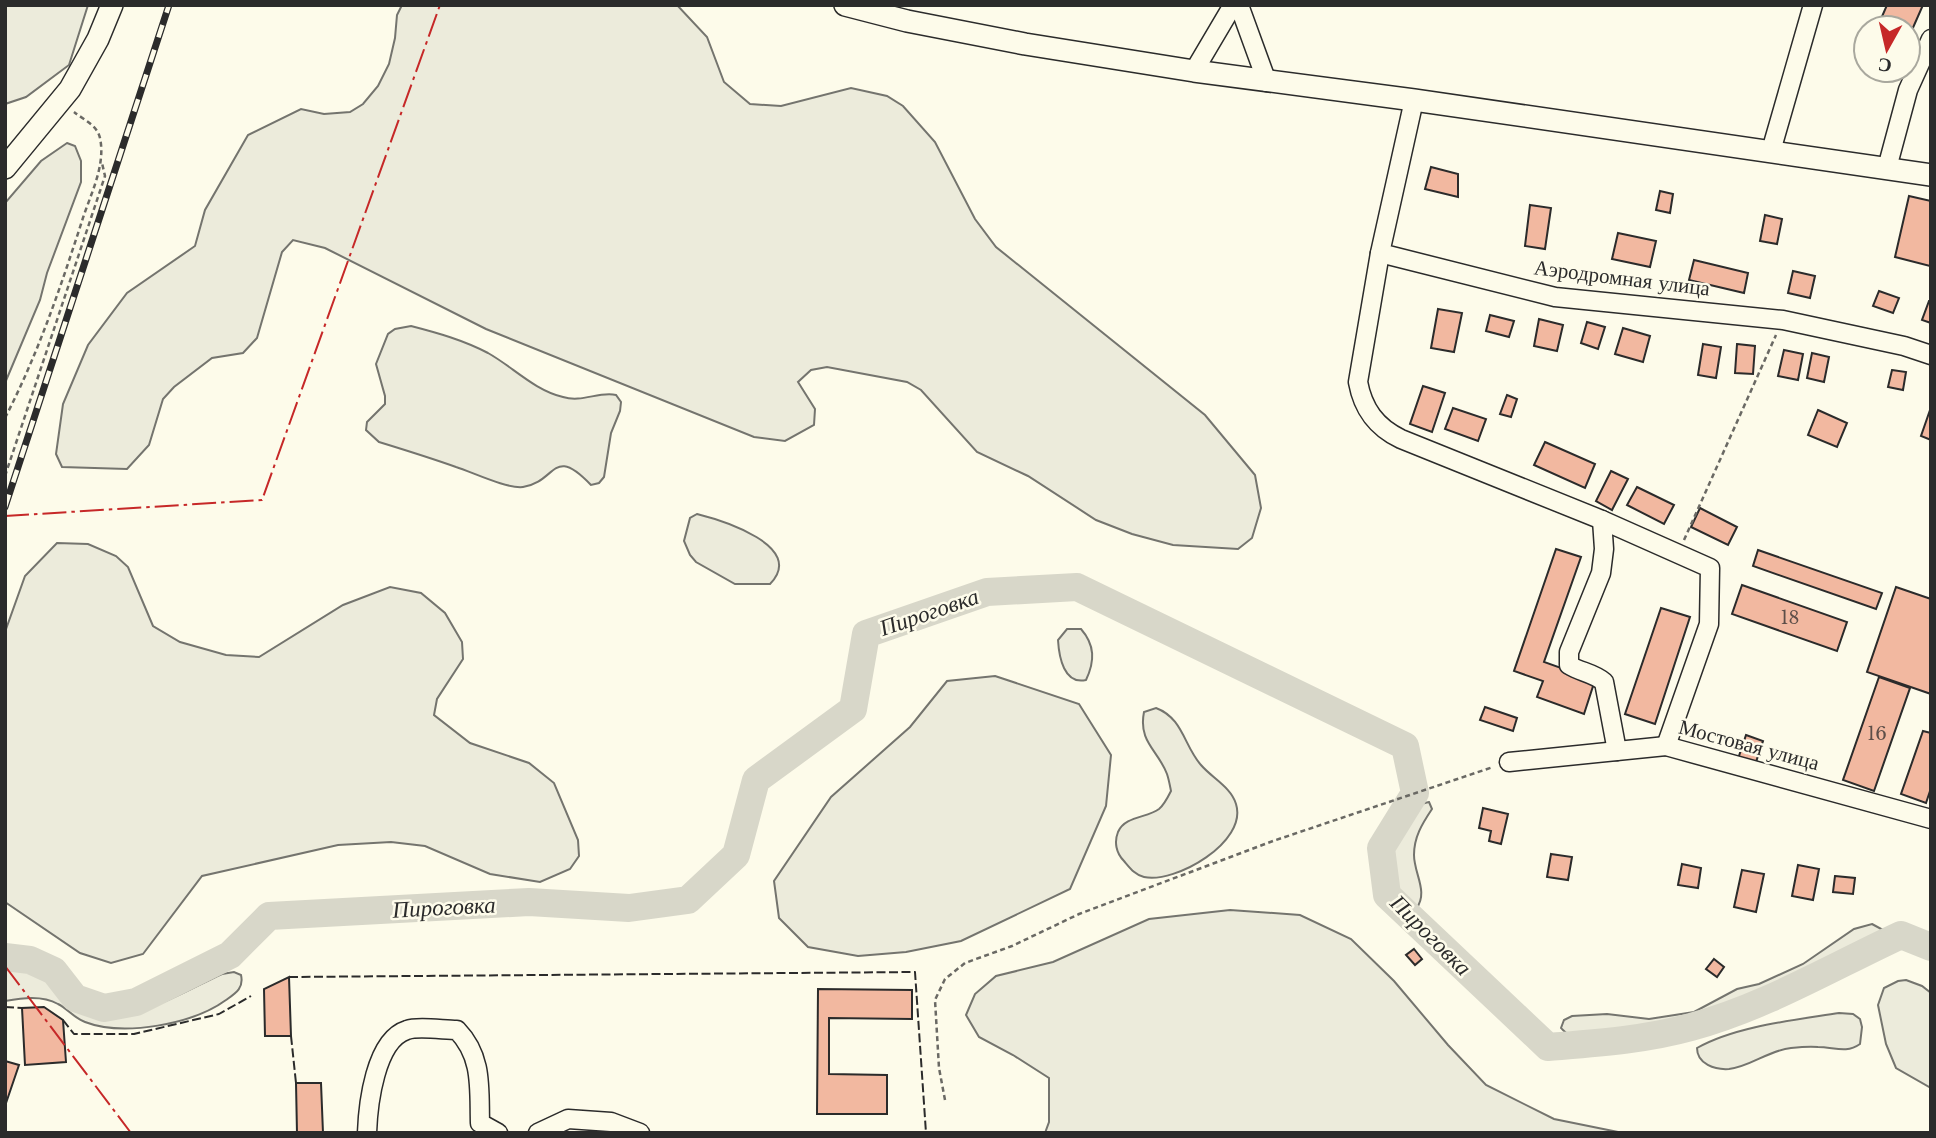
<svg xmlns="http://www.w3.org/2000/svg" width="1936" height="1138" font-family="'Libre Baskerville',serif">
	<rect width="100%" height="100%" fill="#fdfbea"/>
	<g fill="#ecebdb" stroke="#74746e" stroke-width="2">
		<polygon points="5,5 88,5 69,65 26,97 5,104"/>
		<polygon points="402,5 677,5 707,37 724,82 750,104 781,106 851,88 887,96 903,106 935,142 975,219 996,247 1205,415 1255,475 1261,508 1252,538 1238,549 1173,545 1132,534 1096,520 1028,476 977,452 921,390 907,382 827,367 811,370 798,382 815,409 814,425 785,441 754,437 486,329 325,248 293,240 282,252 257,338 243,353 212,358 174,387 163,399 149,445 127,469 62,467 56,454 63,404 88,345 127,293 195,246 205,210 248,135 301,109 324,114 350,112 363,104 378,86 389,64 395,38 397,15"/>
		<polygon points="67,143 75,146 81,161 81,182 47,273 40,300 5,383 5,203 41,161"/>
		<path d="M411 326C438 333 463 340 488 353 513 367 534 390 563 397 582 403 599 391 616 395L621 402 620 411 611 433 604 477 599 483 591 485C552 444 557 482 523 487 507 489 472 472 456 467 431 458 405 450 379 442L366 430 367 422 385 404V396L376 364 388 334 395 329Z"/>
		<path d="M697 514C721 520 807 546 770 584H735L696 562 690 555 684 541 690 518Z"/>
		<polygon points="57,543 88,544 116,556 128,567 153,626 180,642 226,655 259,657 343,605 390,587 421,593 445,613 462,642 463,659 437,699 434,715 470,743 529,763 554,783 578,840 579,856 570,869 540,882 490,874 425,846 391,842 338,845 202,876 143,954 111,963 80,953 5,902 5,632 25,576"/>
		<path d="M1067 629H1081C1095 645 1095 661 1086 680 1064 685 1059 657 1058 640Z"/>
		<polygon points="995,676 1079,704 1111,755 1106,806 1070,889 961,941 906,952 858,956 808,947 779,918 774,881 831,797 910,727 947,681"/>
		<path d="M1156 708C1183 718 1184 746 1201 765 1212 778 1231 787 1236 804 1248 842 1175 884 1144 877 1135 875 1130 868 1124 861 1116 853 1114 842 1118 832 1125 816 1147 818 1159 809 1164 805 1168 797 1171 791 1170 786 1169 780 1167 774 1158 750 1138 742 1144 712Z"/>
		<path d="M1429 802 1432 809C1422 824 1414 837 1414 855 1414 874 1429 892 1416 909 1405 904 1394 887 1392 874 1389 852 1404 805 1429 802Z"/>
		<polygon points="1230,910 1300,915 1351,939 1394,981 1448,1045 1486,1085 1554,1119 1623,1133 1045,1133 1049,1122 1049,1078 1013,1055 979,1037 966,1015 975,994 996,976 1053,962 1149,919"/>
		<path d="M1872 924 1885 931 1889 939C1879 960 1848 960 1829 971 1809 983 1793 1000 1770 1008 1736 1021 1700 1020 1664 1025 1641 1029 1618 1036 1595 1038 1583 1039 1569 1038 1561 1028L1564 1020 1572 1016 1607 1014 1649 1019 1694 1012 1737 989 1759 984 1803 964 1854 929Z"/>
		<path d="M5 963C23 968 45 975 60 987 65 992 68 1000 74 1003 119 1034 180 993 222 974L234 972 241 975C244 988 236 993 226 1000 193 1024 124 1037 85 1022 74 1018 68 1009 58 1004 42 995 22 998 5 1001Z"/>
		<polygon points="1906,980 1922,986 1931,993 1931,1088 1896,1068 1886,1044 1878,1005 1884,988 1898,981"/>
		<path d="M1839 1013 1853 1014 1860 1019 1862 1027 1860 1044C1846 1054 1834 1047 1818 1047 1809 1046 1800 1047 1791 1048 1769 1050 1750 1067 1729 1069 1715 1070 1697 1064 1697 1048 1736 1026 1795 1020 1839 1013Z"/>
	</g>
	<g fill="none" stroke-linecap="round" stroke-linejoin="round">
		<path stroke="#d8d7c9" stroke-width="28" d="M5 957 30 960 54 971 75 998 104 1008 136 1002 230 955 269 916 529 902 629 908 688 900 736 855 756 780 853 709 866 634 987 592 1077 587 1405 746 1415 793 1381 848 1387 895 1548 1047C1596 1043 1644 1040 1691 1027 1765 1007 1832 967 1901 935L1931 947"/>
	</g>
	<g fill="#f2b8a0" stroke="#2b2b2b" stroke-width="2">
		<polygon points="1887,5 1923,5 1908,39 1908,28 1877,28"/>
		<polygon points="1431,167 1458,174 1458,197 1425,189"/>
		<polygon points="1660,191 1673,194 1670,213 1656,210"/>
		<polygon points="1909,196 1931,201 1930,266 1895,257"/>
		<polygon points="1530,205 1551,208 1545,249 1525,246"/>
		<polygon points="1765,215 1782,219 1777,244 1760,241"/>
		<polygon points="1618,233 1656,241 1650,267 1612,259"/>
		<polygon points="1694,260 1748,273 1744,293 1689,280"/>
		<polygon points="1793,271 1815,276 1810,298 1788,293"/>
		<polygon points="1879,291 1899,298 1893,313 1873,306"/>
		<polygon points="1929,301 1931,301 1931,323 1922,320"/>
		<polygon points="1438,309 1462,313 1454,352 1431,348"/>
		<polygon points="1490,315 1514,321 1509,337 1486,331"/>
		<polygon points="1539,319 1563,325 1557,351 1534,346"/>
		<polygon points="1587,322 1605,327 1598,349 1581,343"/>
		<polygon points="1623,328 1650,336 1643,362 1615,354"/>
		<polygon points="1703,344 1721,347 1716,378 1698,375"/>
		<polygon points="1737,344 1755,346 1753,374 1735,373"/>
		<polygon points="1784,350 1803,354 1798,380 1778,376"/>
		<polygon points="1812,353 1829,357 1824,382 1807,378"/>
		<polygon points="1892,370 1906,372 1903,390 1888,387"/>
		<polygon points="1423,386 1445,393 1432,432 1410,424"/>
		<polygon points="1507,395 1517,399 1511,417 1500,414"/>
		<polygon points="1453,408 1486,419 1478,441 1445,429"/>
		<polygon points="1818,410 1847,423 1837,447 1808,435"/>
		<polygon points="1930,410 1931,411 1931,440 1921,436"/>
		<polygon points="1545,442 1595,464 1585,488 1534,465"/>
		<polygon points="1611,471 1628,479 1612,510 1596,501"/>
		<polygon points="1637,487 1674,505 1664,524 1627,505"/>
		<polygon points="1700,508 1737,527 1728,545 1691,527"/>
		<polygon points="1556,549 1581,557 1544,662 1595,680 1584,714 1537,697 1543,681 1514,671"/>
		<polygon points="1758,550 1882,593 1876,609 1753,566"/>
		<polygon points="1742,585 1847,622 1837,651 1732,614"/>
		<polygon points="1896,587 1931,599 1931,694 1867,672"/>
		<polygon points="1661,608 1690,617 1655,724 1625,714"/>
		<polygon points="1879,677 1910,688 1874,791 1843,780"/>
		<polygon points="1485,707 1517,718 1513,731 1480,720"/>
		<polygon points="1923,731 1931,733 1931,788 1926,803 1901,794"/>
		<polygon points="1746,735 1763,741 1755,765 1738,759"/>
		<polygon points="1483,808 1508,814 1501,844 1489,841 1491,831 1479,828"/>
		<polygon points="1551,854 1572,857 1568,880 1547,877"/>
		<polygon points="1682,864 1701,868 1698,888 1678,885"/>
		<polygon points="1798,865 1819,869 1813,900 1792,896"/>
		<polygon points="1742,870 1764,874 1756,912 1734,907"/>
		<polygon points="1835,876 1855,878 1853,894 1833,892"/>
		<polygon points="1414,949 1422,959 1415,965 1406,955"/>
		<polygon points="1714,959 1724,967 1717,977 1706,969"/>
		<polygon points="289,977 291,1036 265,1036 264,989"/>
		<polygon points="818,989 912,990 912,1019 829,1018 829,1074 887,1075 887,1114 817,1114"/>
		<polygon points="44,1007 63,1020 66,1062 25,1065 22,1008"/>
		<polygon points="5,1061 19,1065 5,1106"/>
		<polygon points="296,1083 321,1083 323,1133 297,1133"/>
	</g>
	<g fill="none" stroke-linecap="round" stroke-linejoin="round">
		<g stroke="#2b2b2b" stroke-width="21">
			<g id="minor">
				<polyline points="1239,5 1267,82"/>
				<polyline points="1194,71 1233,5"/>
				<polyline points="1414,100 1380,253 1555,297 1783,320 1904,346 1931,355"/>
				<polyline points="1771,151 1813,5"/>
				<polyline points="1887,168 1908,90 1931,39"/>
				<path d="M1380 253 1358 382C1363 409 1376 427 1401 439L1602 520 1710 568 1709 624 1666 746"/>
				<path d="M1602 520 1604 549 1601 573 1569 652V665C1580 672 1594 673 1604 682L1617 751"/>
				<polyline points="1509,762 1666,746 1931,819"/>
				<path d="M367 1133C368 1105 375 1040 407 1030 418 1026 444 1030 457 1030 483 1057 479 1088 480 1123L498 1133"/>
				<polyline points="538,1133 568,1119 611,1122 640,1133"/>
			</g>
		</g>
		<g stroke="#2b2b2b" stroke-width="24">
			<g id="major">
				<polyline points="845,5 907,21 1025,44 1194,71 1414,100 1931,175"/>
				<polyline points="5,168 70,89 98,39 112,5"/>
			</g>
		</g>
		<g stroke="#6a6964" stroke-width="2.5" stroke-dasharray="5 3.5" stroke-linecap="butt">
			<path d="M5 418C38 354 60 289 82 221 90 195 106 166 100 138 97 125 84 120 74 112"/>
			<polyline points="5,476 105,176 102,163"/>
			<polyline points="1684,540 1776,335"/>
			<polyline points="945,1100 939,1068 935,1000 945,979 965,963 1012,946 1079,914 1273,841 1493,767"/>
		</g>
		<use href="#minor" stroke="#fdfbea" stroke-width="18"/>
		<use href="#major" stroke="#fdfbea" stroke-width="21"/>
		<g stroke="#2b2b2b" stroke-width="7">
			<polyline id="rail" points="5,507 169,5"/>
		</g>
		<use href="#rail" stroke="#fdfbea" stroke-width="4.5" stroke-dasharray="13" stroke-linecap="butt"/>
		<g stroke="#2b2b2b" stroke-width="2" stroke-dasharray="9 3.5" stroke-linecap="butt">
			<polyline points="289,977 915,972 926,1133"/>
			<polyline points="5,1007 22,1008"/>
			<polyline points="63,1020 74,1034 134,1034 219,1014 251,996"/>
			<polyline points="291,1036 296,1083"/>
		</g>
		<g stroke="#c62828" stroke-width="2" stroke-dasharray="24 5 3.5 5" stroke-linecap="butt">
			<polyline points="5,516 262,500 440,5"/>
			<polyline points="5,966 131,1133"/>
		</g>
	</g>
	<g text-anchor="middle" stroke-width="5" stroke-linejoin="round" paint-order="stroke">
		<g font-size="18" fill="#5d4e48">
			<text x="1790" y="624">18</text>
			<text x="1877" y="740">16</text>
		</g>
		<g font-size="21" fill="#2b2b2b" stroke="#fdfbea">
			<text transform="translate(1622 278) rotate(7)" y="7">Аэродромная улица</text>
			<text transform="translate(1749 745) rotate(15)" y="7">Мостовая улица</text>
		</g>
		<g font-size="23" font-style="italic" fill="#2b2b2b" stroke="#fdfbea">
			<text transform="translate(929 612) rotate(-19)" y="8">Пироговка</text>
			<text transform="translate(444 907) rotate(-3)" y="8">Пироговка</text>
			<text transform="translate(1431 935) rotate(45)" y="8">Пироговка</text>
		</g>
	</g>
	<rect width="1936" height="1138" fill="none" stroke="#2b2b2b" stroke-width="14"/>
	<g transform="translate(1887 49) rotate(188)"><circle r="33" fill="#fdfbea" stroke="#a9a89e" stroke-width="2"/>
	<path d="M0-5L12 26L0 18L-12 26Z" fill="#c62828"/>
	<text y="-10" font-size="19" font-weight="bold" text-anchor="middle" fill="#2b2b2b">С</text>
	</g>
</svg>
